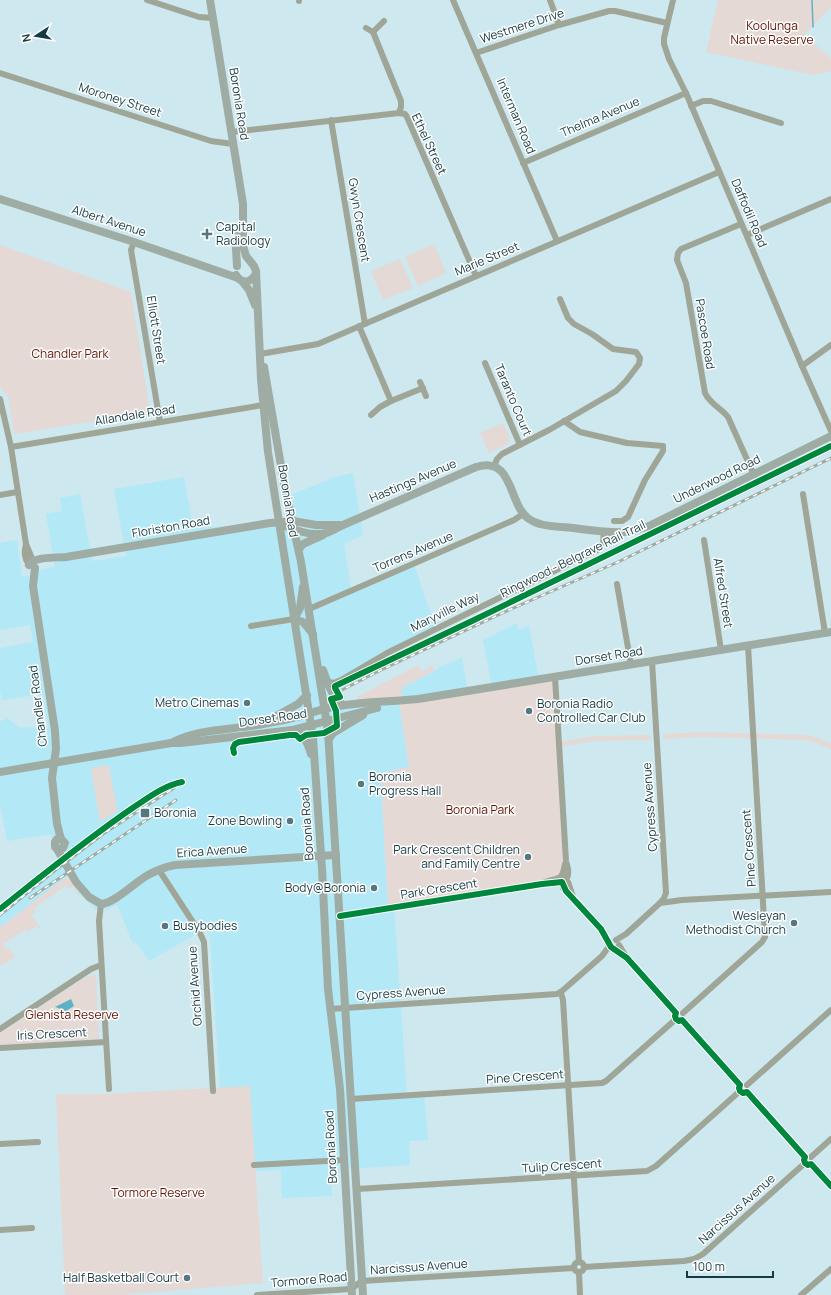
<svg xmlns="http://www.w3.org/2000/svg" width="831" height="1295" font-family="Manrope,sans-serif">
	<rect width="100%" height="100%" fill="#cde8ef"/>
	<g fill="#b3e8f6">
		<polygon points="353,473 363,535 344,544 351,590 414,563 424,595 437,628 331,683 340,703 399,701 409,767 386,772 381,779 388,908 394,908 407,1095 424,1095 428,1140 409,1141 410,1165 330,1170 332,1196 282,1198 281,1170 254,1171 250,1087 220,1088 210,936 206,930 193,936 149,961 136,942 133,944 117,904 106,911 104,909 95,909 78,892 68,876 0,927 0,912 61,863 53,849 51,834 7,841 0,804 0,721 5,720 5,716 19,727 48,728 43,694 2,700 0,691 0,648 33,642 30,625 0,630 0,543 17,540 22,577 37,574 41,569 55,567 46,514 62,511 60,498 80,494 92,561 126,556 114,489 184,477 193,528 279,523 293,521 286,497 335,477"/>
		<polygon points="517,623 519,630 529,625 539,680 492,688 483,640"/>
		<polygon points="462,658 468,692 403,701 400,688 432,672 444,665 450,663"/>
	</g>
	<g fill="#e4d9d5">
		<polygon points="718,0 831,0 831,7 804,35 831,58 831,71 813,75 706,52"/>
		<polygon points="434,244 446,273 418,286 405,257"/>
		<polygon points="0,245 131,292 150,412 14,434 8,396 0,387"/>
		<polygon points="400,259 413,288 383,300 371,271"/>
		<polygon points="503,423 510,438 508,444 489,453 480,433"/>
		<polygon points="418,665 422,672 432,665 434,671 401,688 403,701 555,677 559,742 594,736 651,735 651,740 595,741 559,747 565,877 388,908 381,779 386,772 409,767 399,701 358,703 357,697"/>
		<polygon points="704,732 809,735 831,743 831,749 808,740 704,737 663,739 663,734"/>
		<polygon points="109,765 117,809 117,811 100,822 91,768"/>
		<polygon points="68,876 80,894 78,895 73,887 69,889 66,886 34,908 36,912 32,915 41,929 40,930 37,926 27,932 25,930 3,944 6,949 9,948 15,957 0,966 0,927"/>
		<polygon points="96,974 99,1039 0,1045 0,1033 86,977"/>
		<polygon points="250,1086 263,1283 122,1295 65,1295 56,1094 103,1094"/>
	</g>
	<polygon fill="#5fb2c4" points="71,999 74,1006 63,1013 61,1009 55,1007"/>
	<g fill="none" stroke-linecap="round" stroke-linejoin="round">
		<polyline stroke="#5fb2c4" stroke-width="1.5" points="812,0 813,27"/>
		<g stroke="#9fa597" stroke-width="6">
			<polyline points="147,0 199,17 213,18"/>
			<polyline points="299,0 299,1"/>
			<polyline points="453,0 557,241"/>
			<polyline points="550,0 559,25"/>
			<polyline points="673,0 664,38 664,44 669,59 686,93 802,366 831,431"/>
			<polyline points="366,28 373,32 384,21"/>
			<polyline points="373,32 401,101 401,107 399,113"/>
			<polyline points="476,53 559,25 609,11 615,11 667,23"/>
			<polyline points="0,73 211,141 233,144"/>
			<polyline points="691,106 703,101 711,101 781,123"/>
			<polyline points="331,120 365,324"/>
			<polyline points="232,132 399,113 405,114 407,117 476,276"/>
			<polyline points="523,163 686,93"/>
			<path d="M741 224 681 249 678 253 677 260 686 283 705 393C710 404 721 408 728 417L754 475"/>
			<polyline points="747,235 831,199"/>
			<polyline points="134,242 131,250 160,422"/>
			<polyline points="359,326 391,401 423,388"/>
			<polyline points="260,354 318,344 719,172"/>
			<polyline points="485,363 520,445"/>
			<polyline points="802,366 831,345"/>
			<polyline points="420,382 426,396"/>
			<polyline points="0,399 11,447 26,544 33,561"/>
			<polyline points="371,415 380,407 391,401"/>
			<polyline points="564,421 580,432 627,443 663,446 663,451 645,480 628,517 622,521 614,521"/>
			<polyline points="11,447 263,405"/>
			<polyline points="494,467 497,459 502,454 549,430 616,391 626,381 639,364 640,358 636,352 613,349 592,334 574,324 568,318 560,299"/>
			<polyline points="803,494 825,633"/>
			<polyline points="0,495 17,492"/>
			<polyline points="704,540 721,650"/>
			<path d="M26 544C24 553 24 558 29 565"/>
			<polyline points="617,584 631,665"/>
			<polyline points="309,609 514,520 523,514"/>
			<polyline points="251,626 294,619"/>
			<polyline points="328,682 334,683 341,680 387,653 597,550 603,543 604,531"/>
			<polyline points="159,870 200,933 204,942 213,1091"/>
			<polyline points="561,877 563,888 566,891 601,929 611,947 627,958"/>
			<polyline points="563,878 568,882 573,897"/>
			<path d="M545 882C560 877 562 881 565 864"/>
			<polyline points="660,903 682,900 831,892"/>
			<polyline points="101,904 99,921 109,1089"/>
			<path d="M340 916 542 884H554L566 880C570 874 568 868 566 861L555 677"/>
			<polyline points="616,940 626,934 660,903 664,898 666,893 652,661"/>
			<polyline points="619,945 627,958 676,1013"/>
			<polyline points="561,993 563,1000 579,1262"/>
			<polyline points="330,1009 557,994 562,991 602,956 610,945"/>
			<polyline points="683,1013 762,942 765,937 748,645"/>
			<polyline points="682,1020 740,1085"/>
			<polyline points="0,1029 91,969 101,965"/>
			<polyline points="0,1048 106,1042"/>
			<polyline points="747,1085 831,1010"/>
			<polyline points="747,1092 805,1157"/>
			<polyline points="351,1099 602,1083 606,1081 676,1019"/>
			<polyline points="0,1144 38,1142"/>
			<polyline points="811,1157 831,1139"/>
			<polyline points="811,1164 831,1186"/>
			<polyline points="254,1165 344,1160"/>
			<polyline points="357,1189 647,1171 656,1166 740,1091"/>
			<polyline points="0,1230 32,1228"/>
			<circle cx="579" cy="1267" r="5"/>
			<polyline points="584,1267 684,1261 694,1259 703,1254 805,1163"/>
			<polyline points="579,1272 580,1295"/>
			<polyline points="257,1295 351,1289 362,1281 574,1268"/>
			<polyline points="801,1295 831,1269"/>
		</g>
		<g stroke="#9faca4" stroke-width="8">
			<polyline points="210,0 243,204 243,246 246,256 254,266 256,271 261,379 268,452 313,738 322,869 328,989 340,1089 352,1295"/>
			<polyline points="0,199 134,242 238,278"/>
			<polyline points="237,266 236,249 239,231"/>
			<path d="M236 275C241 284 250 283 255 275"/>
			<polyline points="242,281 249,290 255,305"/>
			<polyline points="264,367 285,489 301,562 328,731 363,1295"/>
			<path d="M279 523C292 529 310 537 326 533 332 532 338 527 343 525L476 467C514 455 508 505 529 519 532 521 536 523 540 524 550 527 562 527 573 528 590 530 608 533 625 532 633 531 641 529 649 526L831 436"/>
			<polyline points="299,549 303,544 323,535"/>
			<path d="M29 565C36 556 55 558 66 557L270 523 293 521 316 525H340"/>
			<polyline points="35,568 33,586 55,731 56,749 52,778 57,824 61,839 65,843 63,848 57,849 55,847 55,842 57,839 61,839"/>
			<polyline points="294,619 300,608 303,587"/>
			<polyline points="294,619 303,622 313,634"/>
			<path d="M323 670C327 681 333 701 344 705"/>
			<polyline points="271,719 298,704 307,695"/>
			<path d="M292 730C304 734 308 743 311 754"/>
			<polyline points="329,739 333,733 363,715"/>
			<path d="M171 743C199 728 233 730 263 724 277 722 291 719 305 715 314 712 324 708 334 707 362 701 390 702 418 699L831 632"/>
			<polyline points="0,772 171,743 181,743 292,730 377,708"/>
			<path d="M57 849 76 882 89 897 101 904C115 903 135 882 148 875 157 870 165 867 175 865L336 855"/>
		</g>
		<g stroke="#9faca4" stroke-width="3">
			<g id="rail">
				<polyline points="338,692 377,672 509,610 618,562 831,458"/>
				<polyline points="30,898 176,800"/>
				<polyline points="0,915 53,872 103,834 174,788"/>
			</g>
		</g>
		<use href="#rail" stroke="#fff" stroke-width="1.5" stroke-dasharray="4.5" stroke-linecap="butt"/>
		<g stroke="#fff" stroke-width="8">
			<g id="cycleway">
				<polyline points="234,753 233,748 235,744 239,742 290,735 296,735 300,739 306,735 324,733 337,726 336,711 331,699 340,697 335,688 335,686 472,621 831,446"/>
				<path d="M0 909C44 874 87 839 134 807 148 798 165 785 182 782"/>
				<polyline points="340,916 542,884 562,882 566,891 601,929 611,947 627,958 676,1013 675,1016 676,1019 679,1021 682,1020 740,1085 739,1088 740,1091 743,1093 747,1092 805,1157 804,1160 805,1163 808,1165 811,1164 831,1186"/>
			</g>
		</g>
		<use href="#cycleway" stroke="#00873e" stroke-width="6"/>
	</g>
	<g fill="#56777f" stroke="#fff" stroke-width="1.5">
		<path d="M205 228h4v4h4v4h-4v4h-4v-4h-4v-4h4z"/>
		<circle cx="247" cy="703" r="4"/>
		<circle cx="529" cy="711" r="4"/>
		<circle cx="361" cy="784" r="4"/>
		<rect x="140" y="808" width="10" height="10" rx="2"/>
		<circle cx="290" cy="821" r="4"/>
		<circle cx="528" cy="857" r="4"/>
		<circle cx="374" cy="888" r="4"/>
		<circle cx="794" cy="923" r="4"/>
		<circle cx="165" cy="926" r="4"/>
		<circle cx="187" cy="1278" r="4"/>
	</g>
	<g text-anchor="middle" stroke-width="3" stroke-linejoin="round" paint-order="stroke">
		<g font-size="12" fill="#163a43" stroke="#fff">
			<text transform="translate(522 26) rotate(-18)" y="4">Westmere Drive</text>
			<text transform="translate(120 100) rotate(18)" y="4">Moroney Street</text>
			<text transform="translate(239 104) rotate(81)" y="4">Boronia Road</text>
			<text transform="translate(516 116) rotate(67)" y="4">Interman Road</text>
			<text transform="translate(600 117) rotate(-23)" y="4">Thelma Avenue</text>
			<text transform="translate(429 144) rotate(65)" y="4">Ethel Street</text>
			<text transform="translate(749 213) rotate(67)" y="4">Daffodil Road</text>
			<text transform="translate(359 220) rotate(81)" y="4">Gwyn Crescent</text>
			<text transform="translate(109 221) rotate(18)" y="4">Albert Avenue</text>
			<text transform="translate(487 259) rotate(-23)" y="4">Marie Street</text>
			<text transform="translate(156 330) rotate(81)" y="4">Elliott Street</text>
			<text transform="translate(705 334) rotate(81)" y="4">Pascoe Road</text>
			<text transform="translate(513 400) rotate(67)" y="4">Taranto Court</text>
			<text transform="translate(135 415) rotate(-9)" y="4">Allandale Road</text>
			<text transform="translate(717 479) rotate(-26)" y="4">Underwood Road</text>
			<text transform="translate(413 481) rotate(-23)" y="4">Hastings Avenue</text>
			<text transform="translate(288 501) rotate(81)" y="4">Boronia Road</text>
			<text transform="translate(171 527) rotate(-10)" y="4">Floriston Road</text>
			<text transform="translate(413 552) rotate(-23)" y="4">Torrens Avenue</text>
			<text transform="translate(573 559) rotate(-26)" y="4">Ringwood - Belgrave Rail Trail</text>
			<text transform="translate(723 593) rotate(81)" y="4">Alfred Street</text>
			<text transform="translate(445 612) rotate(-26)" y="4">Maryville Way</text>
			<text transform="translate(609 656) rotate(-9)" y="4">Dorset Road</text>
			<text transform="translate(38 706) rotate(-97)" y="4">Chandler Road</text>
			<text transform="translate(273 718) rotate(-8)" y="4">Dorset Road</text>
			<text transform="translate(650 807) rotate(-94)" y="4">Cypress Avenue</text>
			<text transform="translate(307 824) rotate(-94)" y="4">Boronia Road</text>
			<text transform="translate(749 848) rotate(-94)" y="4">Pine Crescent</text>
			<text transform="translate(212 851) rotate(-4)" y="4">Erica Avenue</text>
			<text transform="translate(439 889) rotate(-9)" y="4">Park Crescent</text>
			<text transform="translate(195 986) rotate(-94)" y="4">Orchid Avenue</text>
			<text transform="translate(401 993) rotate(-4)" y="4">Cypress Avenue</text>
			<text transform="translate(52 1034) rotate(-3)" y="4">Iris Crescent</text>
			<text transform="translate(525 1077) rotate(-4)" y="4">Pine Crescent</text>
			<text transform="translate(331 1147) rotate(-93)" y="4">Boronia Road</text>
			<text transform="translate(562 1166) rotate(-4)" y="4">Tulip Crescent</text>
			<text transform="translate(737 1209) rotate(-42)" y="4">Narcissus Avenue</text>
			<text transform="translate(419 1267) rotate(-4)" y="4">Narcissus Avenue</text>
			<text transform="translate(309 1280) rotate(-5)" y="4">Tormore Road</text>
		</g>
		<g font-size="12" fill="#631200" stroke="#fff">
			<text x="772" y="30">Koolunga<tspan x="772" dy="14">Native Reserve</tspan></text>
			<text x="70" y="358">Chandler Park</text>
			<text x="480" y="814">Boronia Park</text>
			<text x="72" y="1019">Glenista Reserve</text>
			<text x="158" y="1197">Tormore Reserve</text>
		</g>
		<g font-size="12" fill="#163a43" stroke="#fff" text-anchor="end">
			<text x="216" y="231" text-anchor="start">Capital<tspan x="216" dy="14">Radiology</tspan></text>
			<text x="239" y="707">Metro Cinemas</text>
			<text x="537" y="708" text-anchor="start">Boronia Radio<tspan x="537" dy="14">Controlled Car Club</tspan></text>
			<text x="369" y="781" text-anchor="start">Boronia<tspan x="369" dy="14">Progress Hall</tspan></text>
			<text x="154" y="817" text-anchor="start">Boronia</text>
			<text x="282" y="825">Zone Bowling</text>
			<text x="520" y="854">Park Crescent Children<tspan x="520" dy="14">and Family Centre</tspan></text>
			<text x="366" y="892">Body@Boronia</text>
			<text x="786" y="920">Wesleyan<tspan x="786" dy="14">Methodist Church</tspan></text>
			<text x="173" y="930" text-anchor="start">Busybodies</text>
			<text x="179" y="1282">Half Basketball Court</text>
		</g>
	</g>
	<g transform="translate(36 36) rotate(258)" stroke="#ffffff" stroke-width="3" paint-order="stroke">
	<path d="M0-3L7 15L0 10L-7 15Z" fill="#163a43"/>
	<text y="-6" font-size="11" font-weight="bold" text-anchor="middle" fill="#163a43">N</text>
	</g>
	<path d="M687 1271v6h86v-6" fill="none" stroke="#163a43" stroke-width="2"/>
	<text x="693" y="1271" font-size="12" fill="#163a43" stroke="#ffffff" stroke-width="3" paint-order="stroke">100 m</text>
</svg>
